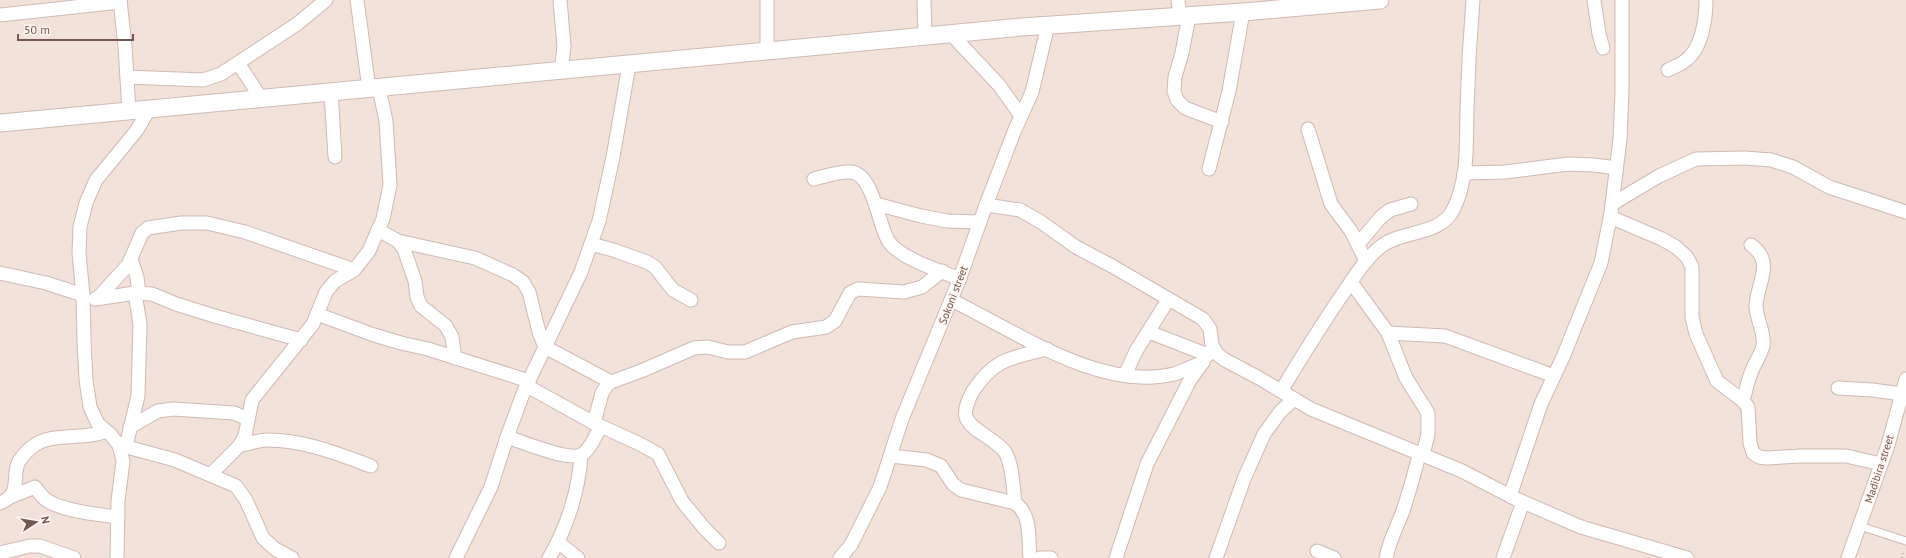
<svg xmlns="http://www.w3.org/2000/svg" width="1906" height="558" font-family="'PT Sans',sans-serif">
	<rect width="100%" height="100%" fill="#fbf1ea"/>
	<rect fill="#f2e2d9" x="0" y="0" width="1906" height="558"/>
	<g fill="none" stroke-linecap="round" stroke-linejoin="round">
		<g stroke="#cebab3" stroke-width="9">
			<polyline id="service" points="1860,526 1906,541"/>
		</g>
		<g stroke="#cebab3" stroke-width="15">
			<g id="minor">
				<polyline points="120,0 125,46 129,111"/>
				<polyline points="357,0 369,89"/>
				<polyline points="560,0 564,46 561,72"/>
				<polyline points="924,0 925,36"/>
				<polyline points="1178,0 1180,16"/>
				<polyline points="1594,0 1599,34 1603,48"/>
				<polyline points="0,15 120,2"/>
				<polyline points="1189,16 1182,53 1175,77 1174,91 1177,100 1185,108 1222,122"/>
				<polyline points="951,34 999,85 1021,116"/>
				<polyline points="767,51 767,0"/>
				<polyline points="238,63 261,98"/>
				<path d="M1668 70C1673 67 1680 65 1685 61 1702 49 1706 19 1706 0"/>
				<polyline points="127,77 203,80 221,74 297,24 326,0"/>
				<polyline points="331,92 335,157"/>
				<polyline points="1308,129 1331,204 1351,231 1366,261"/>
				<polyline points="1209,169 1229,91 1243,12"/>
				<polyline points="1464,173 1505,172 1568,164 1594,165 1616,168"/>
				<path d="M814 179C825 176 839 171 851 172 874 174 878 226 889 242 901 259 941 271 960 279"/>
				<polyline points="876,204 921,216 947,221 980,222"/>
				<polyline points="1612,204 1659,176 1696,159 1744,158 1771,160 1793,167 1829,187 1906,212"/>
				<polyline points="986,205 1020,210 1041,222 1076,247 1112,266 1203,319 1210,329 1212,345 1217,354 1225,360 1259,378 1311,409 1462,471 1514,498 1581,527 1687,558"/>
				<polyline points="1610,217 1662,239 1676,247 1687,257 1692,267 1692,317 1696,334 1717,381 1742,400 1748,407 1750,443 1753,453 1759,457 1767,458 1801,456 1846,456 1881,464"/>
				<polyline points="378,230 398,241 404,249 415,281 417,297 421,306 446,326 452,337 455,358"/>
				<polyline points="398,241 475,258 513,275 523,282 529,292 539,332 545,347 611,382"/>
				<polyline points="591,244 613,250 647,262 655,267 673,290 691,300"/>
				<polyline points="1358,244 1381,217 1390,210 1411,204"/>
				<polyline points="131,259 137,277 139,293"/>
				<polyline points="0,273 46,283 83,295"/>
				<polyline points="1351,282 1388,333 1406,378 1428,413 1428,434 1423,455"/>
				<polyline points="95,299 135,293 152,294 176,304 218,317 301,340"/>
				<polyline points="97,299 128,265 142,233 148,228 181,223 207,223 245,232 354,270"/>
				<path d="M951 300C1016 331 1100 392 1174 374 1184 371 1193 366 1203 362"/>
				<polyline points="317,314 374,335 401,343 428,349 529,381"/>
				<polyline points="1149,332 1208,355"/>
				<polyline points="1388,333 1445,336 1554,376"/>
				<polyline points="1125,375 1136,351 1168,300"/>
				<polyline points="527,386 594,423 640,444 658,454 682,501 704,528 719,543"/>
				<polyline points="1838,388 1872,390 1902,394"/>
				<path d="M1281 391C1301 358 1322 324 1344 292 1355 276 1365 259 1380 247 1401 230 1440 236 1453 210 1469 179 1466 142 1467 109 1468 72 1470 36 1473 0"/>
				<path d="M1743 401C1746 390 1748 379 1753 368 1756 361 1761 354 1763 346 1765 332 1757 321 1756 307 1756 284 1776 263 1751 245"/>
				<polyline points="594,423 602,393 607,385 611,382 641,371 694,348 708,347 728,352 745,352 792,332 826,327 835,321 850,293 858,289 904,292 922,287 942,271"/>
				<polyline points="130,427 158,411 173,409 234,413 248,419"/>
				<path d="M507 437C521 441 573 464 584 453 592 446 596 435 600 427"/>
				<polyline points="119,445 175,460 236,486 246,500 263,538 275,549 292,558"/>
				<path d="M240 445C249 444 259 440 268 440 304 440 338 454 371 466"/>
				<polyline points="126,446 138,396 140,324 135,293"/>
				<path d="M891 456 927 460 941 466 953 484 961 490 1015 503C1032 515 1028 539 1030 558"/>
				<polyline points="211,474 240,445 245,436 252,400 313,324 326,292 335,281 354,270 369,251 378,230 383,219 390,185 386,121 379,88"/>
				<polyline points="1510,496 1541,404 1563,357 1601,263 1611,213 1620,139 1622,91 1622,0"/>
				<path d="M10 497 35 487C39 492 42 498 48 501 63 511 100 515 118 517"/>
				<path d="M0 503C23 494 11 476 19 461 22 457 28 450 32 447 51 431 84 441 106 431"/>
				<path d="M1015 503C1013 488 1013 465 1005 452 996 439 970 430 966 417 964 410 969 398 973 391 995 358 1011 358 1047 349"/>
				<polyline points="558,542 578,558"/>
				<polyline points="1317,551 1334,558"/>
				<polyline points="0,553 30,546 40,546 74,558"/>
				<polyline points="117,558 118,501 123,461 119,445 110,434 98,424 90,407 86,380 84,340 83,295 79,253 80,227 86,203 96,180 137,130 149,109"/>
				<polyline points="456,558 491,487 507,437 524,391 581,272 599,221 613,157 629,65"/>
				<path d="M549 558C567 528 579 490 581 455"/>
				<polyline points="840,558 851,545 880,487 902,419 958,283 986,205 1014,132 1032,92 1048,25"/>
				<polyline points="1040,558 1051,558"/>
				<polyline points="1116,558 1147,464 1190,380 1203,362"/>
				<polyline points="1216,558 1244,479 1264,434 1280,412 1294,399"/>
				<path d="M1386 558C1389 541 1397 527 1403 511 1409 492 1415 473 1419 454"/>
				<polyline points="1503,558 1523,502"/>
				<polyline points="1848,558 1888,445 1906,379"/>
			</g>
		</g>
		<g stroke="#cebab3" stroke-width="19">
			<polyline id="tertiary" points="0,123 1022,27 1243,12 1380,0"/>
		</g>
		<polyline stroke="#d3b0a6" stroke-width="2.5" stroke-dasharray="1 3" stroke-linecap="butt" points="1902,558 1903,551"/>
		<use href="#service" stroke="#fff" stroke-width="7"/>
		<use href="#minor" stroke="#fff" stroke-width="13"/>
		<use href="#tertiary" stroke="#fff" stroke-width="17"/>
	</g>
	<g text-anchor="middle" stroke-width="3" stroke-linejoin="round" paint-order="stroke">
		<g font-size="11" fill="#74554f" stroke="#fef6f0">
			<text transform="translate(953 295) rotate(-69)" y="4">Sokoni street</text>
			<text transform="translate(1879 469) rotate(-72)" y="4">Madibira street</text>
		</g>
	</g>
	<g transform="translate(36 522) rotate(78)" stroke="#fef6f0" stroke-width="3" paint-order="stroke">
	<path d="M0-3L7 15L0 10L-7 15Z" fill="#74554f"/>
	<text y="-6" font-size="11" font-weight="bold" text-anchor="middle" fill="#74554f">N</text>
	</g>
	<path d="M18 34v6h115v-6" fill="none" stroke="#74554f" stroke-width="2"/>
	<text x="24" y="34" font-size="12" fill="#74554f" stroke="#fef6f0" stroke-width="3" paint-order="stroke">50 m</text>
</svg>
